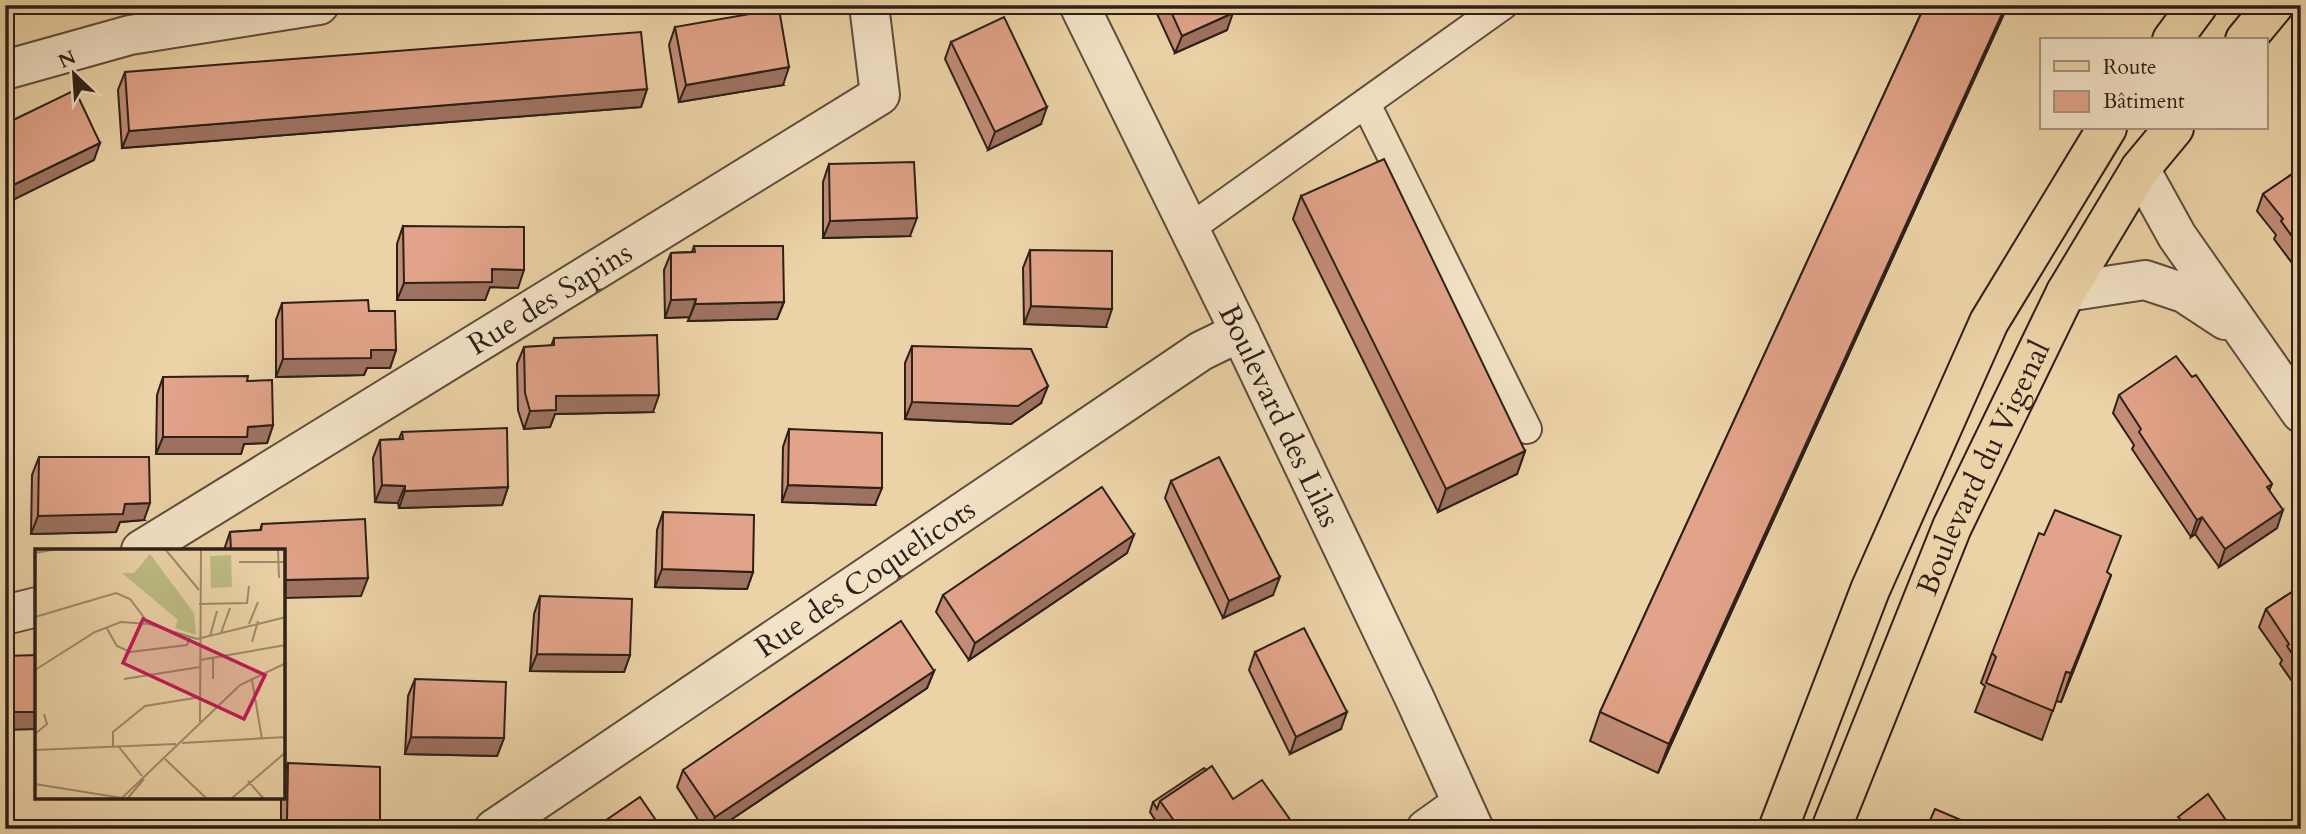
<svg xmlns="http://www.w3.org/2000/svg" width="2306" height="834" font-family="Cardo,serif">
	<rect width="100%" height="100%" fill="#ecd3a7"/>
	<filter id="stains"><feTurbulence type="fractalNoise" baseFrequency=".00286" numOctaves="4"/><feColorMatrix values="0 0 0 0 .2 0 0 0 0 .09 0 0 0 0 .02 0 0 0 .5 -.17"/></filter>
	<radialGradient id="worn" r=".72"><stop offset=".6" stop-color="#630" stop-opacity="0"/><stop offset="1" stop-color="#630" stop-opacity=".3"/></radialGradient>
	<g fill="none" stroke-linecap="round" stroke-linejoin="round">
		<g stroke="#5c4d3c" stroke-width="32">
			<g id="service">
				<polyline points="1366,104 1527,429"/>
				<polyline points="1189,229 1503,5"/>
			</g>
		</g>
		<g stroke="#5c4d3c" stroke-width="42">
			<g id="minor">
				<path id="s1" d="M1079 5 1240 332 1414 697 1474 829"/>
				<polyline points="5,70 130,35 319,5"/>
				<polyline points="2140,169 2177,236 2301,413"/>
				<polyline points="2066,292 2145,280 2184,293 2225,320"/>
				<path id="s2" d="M141 550 880 95 869 5"/>
				<polyline points="5,615 37,607"/>
				<path id="s3" d="M494 829 1201 351 1240 332"/>
				<polyline points="1426,829 1461,804"/>
			</g>
		</g>
		<g stroke="#2c2018" stroke-width="42">
			<g id="primary">
				<polyline points="2172,40 2198,5"/>
				<polyline points="2245,40 2274,5"/>
				<polyline points="1778,829 1870,590 1989,322 2107,128"/>
				<path id="s4" d="M1831 829 1952 527 2066 292 2140 169 2174 128"/>
			</g>
		</g>
		<use href="#service" stroke="#f3e2c6" stroke-width="28"/>
		<use href="#minor" stroke="#f3e2c6" stroke-width="38"/>
		<use href="#primary" stroke="#ecd3a7" stroke-width="38"/>
	</g>
	<g fill="#c28c76" stroke="#2c2018" stroke-width="2">
		<polygon points="1153,5 1230,5 1227,30 1175,53"/>
		<polygon points="1925,5 2008,5 1658,773 1590,741 1600,712"/>
		<polygon points="675,27 783,85 679,102 669,45"/>
		<polygon points="951,42 1041,124 988,150 945,59"/>
		<polygon points="125,72 647,89 641,107 122,148 118,90"/>
		<polygon points="829,164 910,236 823,238 823,182"/>
		<polygon points="2301,168 2301,275 2274,239 2276,235 2257,211 2263,194"/>
		<polygon points="1301,196 1525,451 1517,474 1438,512 1293,219"/>
		<polygon points="403,226 518,288 490,287 485,300 397,300 397,244"/>
		<polygon points="694,246 784,302 777,319 688,321 690,317 665,318 664,270 671,253 692,252"/>
		<polygon points="1030,250 1106,327 1024,324 1023,268"/>
		<polygon points="282,303 369,311 396,350 390,368 367,368 364,375 276,377 276,320"/>
		<polygon points="554,338 653,412 555,414 550,427 524,429 518,410 517,364 524,347 551,346"/>
		<polygon points="912,346 1041,403 1011,424 905,419 905,363"/>
		<polygon points="163,377 247,381 273,425 267,443 244,444 241,454 156,454 157,395"/>
		<polygon points="2192,377 2272,484 2269,491 2277,528 2219,567 2195,534 2191,537 2132,449 2134,445 2113,413 2119,395"/>
		<polygon points="789,429 875,505 782,502 783,447"/>
		<polygon points="402,432 508,487 502,505 399,508 398,503 375,502 373,458 380,440 399,439"/>
		<polygon points="39,457 144,520 120,522 116,532 31,534 32,475"/>
		<polygon points="1171,481 1273,595 1223,618 1165,498"/>
		<polygon points="663,512 753,572 747,589 655,587 657,530"/>
		<polygon points="262,524 361,596 284,550 224,550 230,532 260,530"/>
		<polygon points="1127,553 969,660 936,612 943,595"/>
		<polygon points="2107,573 2111,575 2100,604 2061,702 2056,701 2042,740 1975,712 1985,686 1981,683 1992,653"/>
		<polygon points="2301,586 2301,694 2280,664 2282,660 2259,627 2266,609"/>
		<polygon points="540,596 630,655 624,672 530,671 534,614"/>
		<polygon points="1255,652 1341,729 1290,754 1249,670"/>
		<polygon points="934,671 927,688 717,829 704,829 677,787 683,770"/>
		<polygon points="415,679 504,738 497,756 405,754 408,696"/>
		<polygon points="288,763 379,829 281,829 281,797 284,797 284,775"/>
		<polygon points="1233,799 1295,829 1161,829 1150,812 1153,802"/>
	</g>
	<g fill="#9e7260" stroke="#2c2018" stroke-width="2">
		<polygon points="2006,5 2008,5 1658,773 1669,744"/>
		<polygon points="1233,13 1227,30 1175,53 1182,36"/>
		<polygon points="789,67 783,85 679,102 686,85"/>
		<polygon points="647,89 641,107 122,148 129,131"/>
		<polygon points="1047,107 1041,124 988,150 995,132"/>
		<polygon points="100,143 94,160 5,204 5,189"/>
		<polygon points="917,218 910,236 823,238 830,221"/>
		<polygon points="492,269 524,270 518,288 490,287 485,300 397,300 404,283"/>
		<polygon points="696,299 690,317 665,318 671,300"/>
		<polygon points="784,302 777,319 688,321 695,304"/>
		<polygon points="1031,306 1112,309 1106,327 1024,324"/>
		<polygon points="371,350 396,350 390,368 367,368 364,375 276,377 283,359"/>
		<polygon points="1048,386 1041,403 1011,424 905,419 912,402"/>
		<polygon points="659,395 653,412 555,414 550,427 524,429 530,411 556,396"/>
		<polygon points="273,425 267,443 244,444 241,454 156,454 163,437 248,427"/>
		<polygon points="1525,451 1517,474 1438,512 1446,489"/>
		<polygon points="382,485 405,486 398,503 375,502"/>
		<polygon points="788,485 882,488 875,505 782,502"/>
		<polygon points="508,487 502,505 399,508 405,491"/>
		<polygon points="150,503 144,520 120,522 116,532 31,534 38,516 125,504"/>
		<polygon points="2283,510 2277,528 2219,567 2225,549"/>
		<polygon points="2202,517 2195,534 2191,537 2197,520"/>
		<polygon points="1134,535 1127,553 969,660 975,643"/>
		<polygon points="662,569 753,572 747,589 655,587"/>
		<polygon points="2111,575 2100,604 2061,702 2071,673"/>
		<polygon points="1280,577 1273,595 1223,618 1229,601"/>
		<polygon points="368,578 361,596 284,598 284,580"/>
		<polygon points="537,654 630,655 624,672 530,671"/>
		<polygon points="934,671 927,688 717,829 710,829 715,817"/>
		<polygon points="5,712 37,712 37,729 5,730"/>
		<polygon points="1347,712 1341,729 1290,754 1296,737"/>
		<polygon points="411,737 504,738 497,756 405,754"/>
		<polygon points="287,822 380,824 379,829 285,829"/>
	</g>
	<g fill="#e1a389" stroke="#2c2018" stroke-width="2">
		<polygon points="1168,5 1230,5 1233,13 1182,36"/>
		<polygon points="1925,5 2006,5 1669,744 1600,712"/>
		<polygon points="779,9 789,67 686,85 675,27"/>
		<polygon points="1004,17 1047,107 995,132 951,42"/>
		<polygon points="641,32 647,89 129,131 125,72"/>
		<polygon points="75,90 100,143 5,189 5,124"/>
		<polygon points="1384,159 1525,451 1446,489 1301,196"/>
		<polygon points="914,162 917,218 830,221 829,164"/>
		<polygon points="2301,168 2301,249 2281,221 2283,219 2263,194"/>
		<polygon points="403,226 524,227 524,270 492,269 492,282 404,283"/>
		<polygon points="694,246 783,246 784,302 695,304 696,299 671,300 671,253 695,252"/>
		<polygon points="1030,250 1112,251 1112,309 1031,306"/>
		<polygon points="368,300 369,311 395,311 396,350 371,350 371,358 283,359 282,303"/>
		<polygon points="657,335 659,395 556,396 556,410 530,411 525,393 524,347 554,345 554,338"/>
		<polygon points="912,346 1031,349 1048,386 1018,406 912,402"/>
		<polygon points="2176,356 2192,377 2196,375 2272,484 2267,487 2283,510 2225,549 2202,517 2197,520 2139,432 2141,429 2119,395"/>
		<polygon points="248,376 247,381 272,380 273,425 248,427 247,437 163,437 163,377"/>
		<polygon points="507,428 508,487 405,491 405,486 382,485 380,440 403,439 402,432"/>
		<polygon points="789,429 882,433 882,488 788,485"/>
		<polygon points="39,457 149,457 150,503 125,504 123,514 38,516"/>
		<polygon points="1219,457 1280,577 1229,601 1171,481"/>
		<polygon points="1102,487 1134,535 975,643 943,595"/>
		<polygon points="2055,510 2121,536 2107,572 2111,575 2071,673 2066,672 2053,711 1986,683 1996,657 1992,653 2039,533 2044,535"/>
		<polygon points="663,512 754,515 753,572 662,569"/>
		<polygon points="365,519 368,578 284,580 284,550 231,550 230,532 261,530 262,524"/>
		<polygon points="2301,586 2301,667 2287,646 2289,644 2266,609"/>
		<polygon points="540,596 632,599 630,655 537,654"/>
		<polygon points="901,621 934,671 715,817 683,770"/>
		<polygon points="1304,628 1347,712 1296,737 1255,652"/>
		<polygon points="37,655 37,712 5,712 5,656"/>
		<polygon points="415,679 506,682 504,738 411,737"/>
		<polygon points="288,763 380,767 380,824 287,822"/>
		<polygon points="1212,766 1233,799 1262,780 1296,828 1180,829 1160,801"/>
		<polygon points="1204,768 1206,770 1160,801 1157,809 1153,802"/>
		<polygon points="2208,794 2232,829 2166,829 2180,819 2178,817"/>
		<polygon points="640,797 662,829 593,829"/>
		<polygon points="1935,809 1982,829 1926,829"/>
	</g>
	<g text-anchor="middle" stroke-width="7" stroke-linejoin="round" paint-order="stroke">
		<g font-size="30" fill="#2c2018" stroke="#f3e2c6">
			<text dy="10" stroke="none"><textPath href="#s2" startOffset="480">Rue des Sapins</textPath></text>
			<text dy="10" stroke="none"><textPath href="#s1" startOffset="457">Boulevard des Lilas</textPath></text>
			<text dy="10" stroke="none"><textPath href="#s4" startOffset="392">Boulevard du Vigenal</textPath></text>
			<text dy="10" stroke="none"><textPath href="#s3" startOffset="448">Rue des Coquelicots</textPath></text>
		</g>
	</g>
	<g transform="translate(35 549)">
		<rect width="250" height="250" fill="#ecd3a7"/>
		<path d="M115 5 159 64 161 86 140 79 143 71 87 24H99Z" fill="#bdbb83"/>
		<path d="M196 6 197 38 176 39 175 7Z" fill="#bdbb83"/>
		<path fill="none" stroke="#9f8b6e" stroke-width="2" d="M130 0 164 41M243 0 244 29M0 4 22 0M204 13H251M164 55 212 54 214 37M0 68 81 44 95 50 114 75M214 75 223 53M71 78 82 97 95 103 152 96 155 89M186 84 195 59M175 87 182 62M217 93 223 72M178 109V130M165 111 251 96M0 121 60 83 86 73 114 75 162 90 251 68M89 130 165 118M217 131 227 190M165 173 166 0M0 185 12 175 9 165M147 194 251 188M78 198V183L110 157 166 148M84 198 107 227M0 201 141 195M130 210 172 250M213 232 229 250M0 235 87 249M86 250 205 136 251 114M92 250 109 230M196 250 251 203"/>
		<path fill="#c2185b" fill-opacity="0.15" stroke="#c2185b" stroke-width="3.5" d="M108 70 230 126 209 170 88 114Z"/>
		<rect width="250" height="250" fill="none" stroke="#2c2018" stroke-width="3.5"/>
	</g>
	<rect width="2306" height="834" fill="none" stroke="#ecd3a7" stroke-width="28"/>
	<rect x="7" y="7" width="2292" height="820" fill="none" stroke="#2c2018" stroke-width="3.5"/>
	<rect x="14" y="14" width="2278" height="806" fill="none" stroke="#2c2018" stroke-width="2"/>
	<rect x="2040" y="38" width="228" height="91" fill="#f3e2c6" stroke="#a39480" stroke-width="2"/>
	<rect x="2054" y="61" width="35" height="10" fill="#ecd3a7" stroke="#a39480" stroke-width="2"/>
	<text x="2103" y="74" font-size="21" fill="#2c2018">Route</text>
	<rect x="2054" y="91" width="35" height="21" fill="#e1a389" stroke="#a39480" stroke-width="2"/>
	<text x="2103" y="108" font-size="21" fill="#2c2018">Bâtiment</text>
	<g transform="translate(74 74) rotate(335)" stroke="#f3e2c6" stroke-width="5" paint-order="stroke">
	<path d="M0-5L12 26L0 18L-12 26Z" fill="#2c2018"/>
	<text y="-10" font-size="19" font-weight="bold" text-anchor="middle" fill="#2c2018">N</text>
	</g>
	<rect width="100%" height="100%" filter="url(#stains)"/>
	<rect width="100%" height="100%" fill="url(#worn)"/>
</svg>
